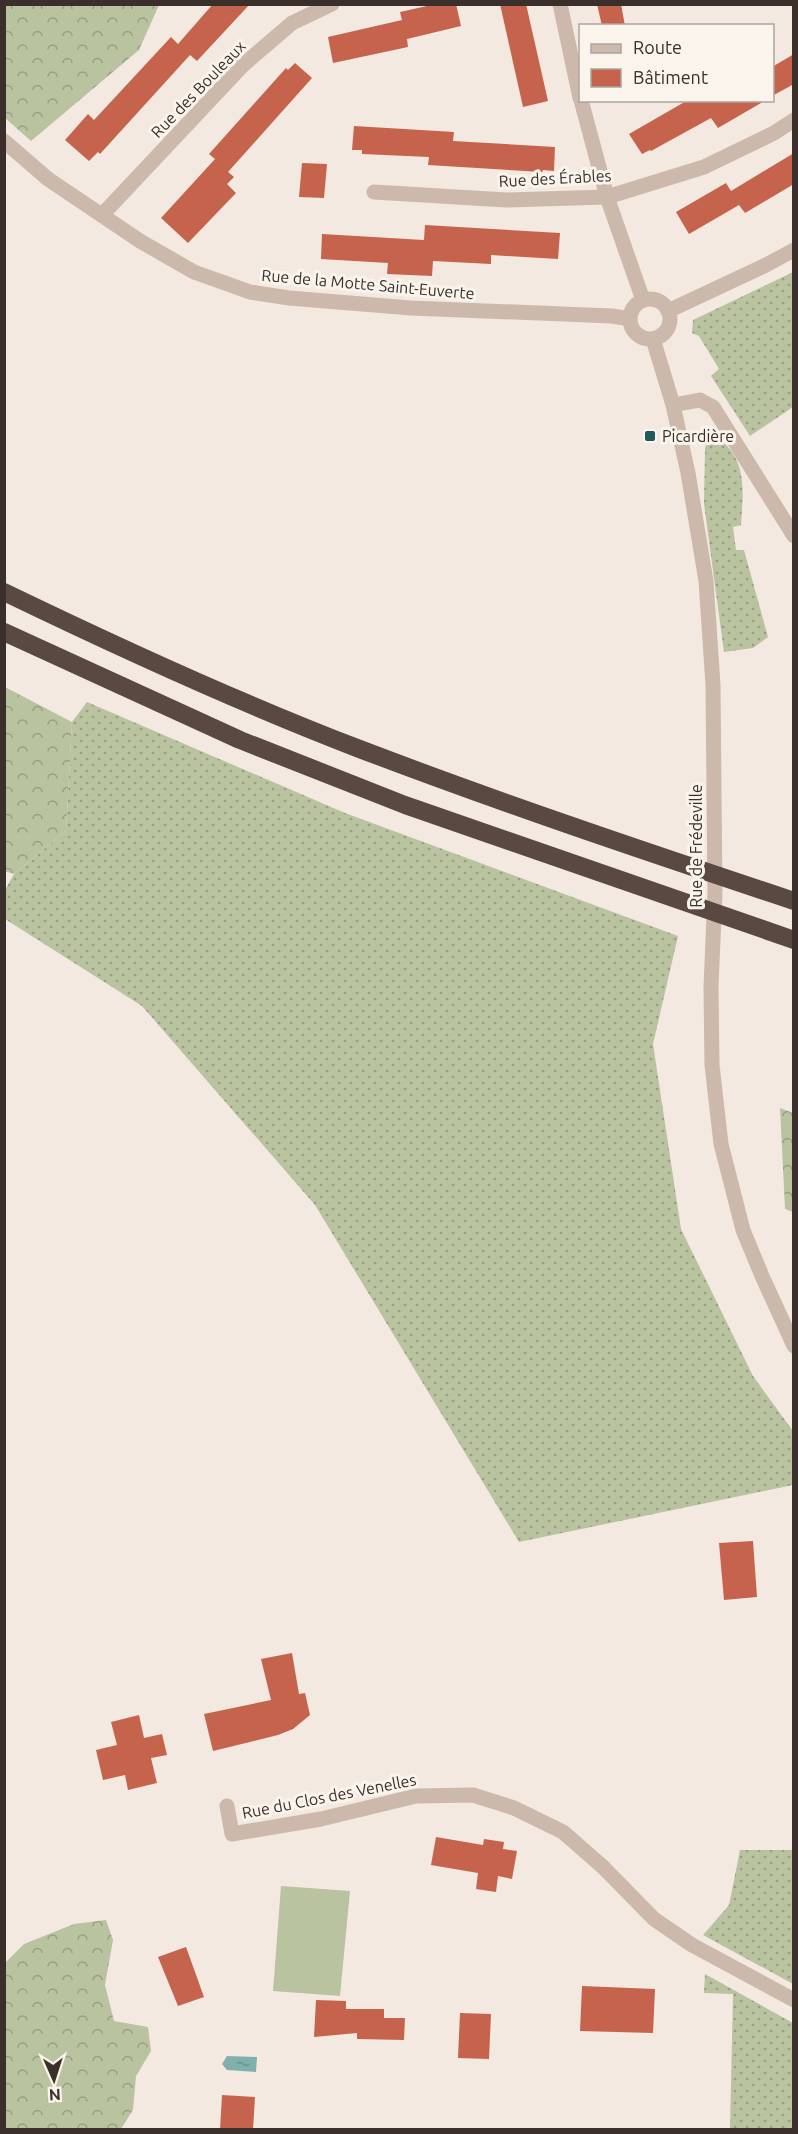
<svg xmlns="http://www.w3.org/2000/svg" width="798" height="2134" font-family="Ubuntu,sans-serif">
	<defs>
		<pattern id="grass-dots" width="8" height="8" patternUnits="userSpaceOnUse" patternTransform="scale(1.5)"><rect width="8" height="8" fill="#b9c3a0"/><path d="M2 2h.1M6 6h.1" fill="none" stroke="#979f83" stroke-width="1.8" stroke-linecap="round"/></pattern>
		<pattern id="forest-crowns" width="20" height="18" patternUnits="userSpaceOnUse" patternTransform="scale(1.5)"><rect width="20" height="18" fill="#b9c3a0"/><path d="M2 6a3 3 0 1 1 6 0M12 15a3 3 0 1 1 6 0" fill="none" stroke="#979f83"/></pattern>
		<pattern id="water-ripples" width="26" height="14" patternUnits="userSpaceOnUse" patternTransform="scale(1.5)"><rect width="26" height="14" fill="#7fb0af"/><path d="M2 4q2-2 4 0t4 0M15 11q2-2 4 0t4 0" fill="none" stroke="#69908f"/></pattern>
	</defs>
	<rect width="100%" height="100%" fill="#f3e9e0"/>
	<g fill="url(#grass-dots)">
		<polygon points="793,272 793,407 750,436 711,376 719,369 699,336 692,333 693,320"/>
		<path d="M719 439C748 460 743 493 741 525L733 527 736 550H744L768 637 753 648 724 652 704 504 705 449 706 444Z"/>
		<polygon points="87,702 345,813 678,936 653,1044 681,1229 753,1376 793,1431 793,1485 519,1542 315,1205 142,1006 5,919 5,890 14,874 66,831 72,722"/>
		<polygon points="740,1850 793,1850 793,1984 703,1935 729,1905"/>
		<polygon points="705,1974 793,2023 793,2129 730,2129 733,1994 704,1993"/>
	</g>
	<g fill="url(#forest-crowns)">
		<polygon points="5,4 159,4 159,5 139,50 31,141 5,118"/>
		<polygon points="5,687 72,722 66,831 14,874 4,871"/>
		<polygon points="780,1108 793,1113 793,1212 785,1209"/>
		<polygon points="106,1920 113,1940 105,1985 114,2021 148,2027 151,2051 136,2076 133,2110 121,2129 5,2129 5,1963 24,1944 74,1924"/>
	</g>
	<polygon fill="#b9c3a0" points="281,1886 350,1891 340,1996 273,1991"/>
	<polygon fill="url(#water-ripples)" points="227,2056 257,2057 256,2072 227,2070 222,2064"/>
	<g fill="#c5634d">
		<polygon points="213,4 250,4 197,61 190,55 100,154 98,152 89,161 65,140 88,114 94,120 171,37 178,44"/>
		<polygon points="436,4 456,4 461,26 407,39 408,47 333,63 328,37 402,20 400,12"/>
		<polygon points="500,4 526,4 548,101 523,107"/>
		<polygon points="597,4 621,4 625,26 602,26"/>
		<polygon points="794,54 794,84 772,96 772,67"/>
		<polygon points="295,63 312,78 228,172 234,177 227,184 236,193 188,243 161,218 215,159 209,154 286,68 288,70"/>
		<polygon points="688,100 766,100 718,128 711,118 651,151 650,150 642,154 629,134"/>
		<polygon points="354,126 454,132 453,141 555,147 554,171 543,170 542,172 428,165 429,157 362,154 362,150 352,150"/>
		<polygon points="794,153 794,184 745,213 739,205 689,234 676,212 726,183 731,191"/>
		<polygon points="302,163 327,164 324,198 299,197"/>
		<polygon points="425,225 560,233 558,259 491,255 491,264 433,261 432,276 387,274 388,263 321,259 322,234 424,240"/>
		<polygon points="753,1541 757,1597 724,1600 719,1543"/>
		<polygon points="292,1653 299,1694 305,1693 310,1715 293,1729 278,1735 213,1751 204,1714 271,1700 261,1659"/>
		<polygon points="139,1715 144,1738 162,1734 167,1755 151,1758 157,1783 128,1790 125,1775 103,1780 96,1750 117,1745 111,1722"/>
		<polygon points="436,1837 483,1845 484,1839 504,1842 503,1849 517,1851 512,1879 498,1876 496,1892 476,1889 478,1873 431,1865"/>
		<polygon points="186,1947 204,1997 178,2006 158,1957"/>
		<polygon points="582,1986 655,1989 653,2033 580,2031"/>
		<polygon points="316,2000 346,2001 346,2009 384,2009 384,2018 405,2018 404,2040 357,2039 357,2033 314,2037"/>
		<polygon points="460,2013 491,2014 489,2059 458,2058"/>
		<polygon points="222,2095 255,2097 253,2130 220,2130"/>
	</g>
	<g fill="none" stroke-linecap="round" stroke-linejoin="round">
		<g stroke="#ccb9ac" stroke-width="15">
			<polyline points="560,4 580,98"/>
			<polyline points="581,100 607,197 643,300"/>
			<polyline points="4,141 48,179 140,241 194,272 250,292 289,298 411,308 612,316 630,319"/>
			<polyline points="374,192 506,200 607,197 704,167 774,133 794,120"/>
			<polyline points="102,215 242,66 292,23 332,4"/>
			<circle cx="650" cy="319" r="20"/>
			<polyline points="668,311 766,265 794,250"/>
			<polyline points="653,339 673,405 688,473 706,581 713,685 715,894 711,986 712,1065 721,1144 743,1230 762,1276 794,1346"/>
			<polyline points="673,405 700,400 713,407 794,536"/>
			<polyline points="227,1806 232,1834 321,1819 416,1796 473,1795 514,1808 563,1832 603,1867 654,1919 692,1945 794,2000"/>
		</g>
		<g stroke="#5a4842" stroke-width="18">
			<path d="M4 592C120 648 237 702 357 748 501 803 647 852 794 901"/>
			<polyline points="4,632 240,740 405,805 794,940"/>
		</g>
	</g>
	<rect fill="#205b5b" stroke="#faf4ed" stroke-width="2" x="644" y="430" width="12" height="12" rx="3"/>
	<g text-anchor="middle" stroke-width="6" stroke-linejoin="round" paint-order="stroke">
		<g font-size="16" fill="#3a2f2b" stroke="#faf4ed">
			<text transform="translate(198 89) rotate(-46)" y="6">Rue des Bouleaux</text>
			<text transform="translate(555 178) rotate(-3)" y="6">Rue des Érables</text>
			<text transform="translate(368 284) rotate(5)" y="6">Rue de la Motte Saint-Euverte</text>
			<text transform="translate(696 846) rotate(-90)" y="6">Rue de Frédeville</text>
			<text transform="translate(329 1796) rotate(-11)" y="6">Rue du Clos des Venelles</text>
		</g>
		<g font-size="16" fill="#3a2f2b" stroke="#faf4ed" text-anchor="start">
			<text x="662" y="442">Picardière</text>
		</g>
	</g>
	<rect width="798" height="2134" fill="none" stroke="#3a2f2b" stroke-width="12"/>
	<rect x="579" y="24" width="195" height="78" fill="#faf4ed" stroke="#ada59f" stroke-width="1.5"/>
	<rect x="591" y="44" width="30" height="9" fill="#ccb9ac" stroke="#ada59f" stroke-width="1.5"/>
	<text x="633" y="54" font-size="18" fill="#3a2f2b">Route</text>
	<rect x="591" y="69" width="30" height="18" fill="#c5634d" stroke="#ada59f" stroke-width="1.5"/>
	<text x="633" y="84" font-size="18" fill="#3a2f2b">Bâtiment</text>
	<g transform="translate(54 2080) rotate(177)" stroke="#faf4ed" stroke-width="4.5" paint-order="stroke">
	<path d="M0-4.5L10 22L0 15L-10 22Z" fill="#3a2f2b"/>
	<text y="-9" font-size="16" font-weight="bold" text-anchor="middle" fill="#3a2f2b">N</text>
	</g>
</svg>
